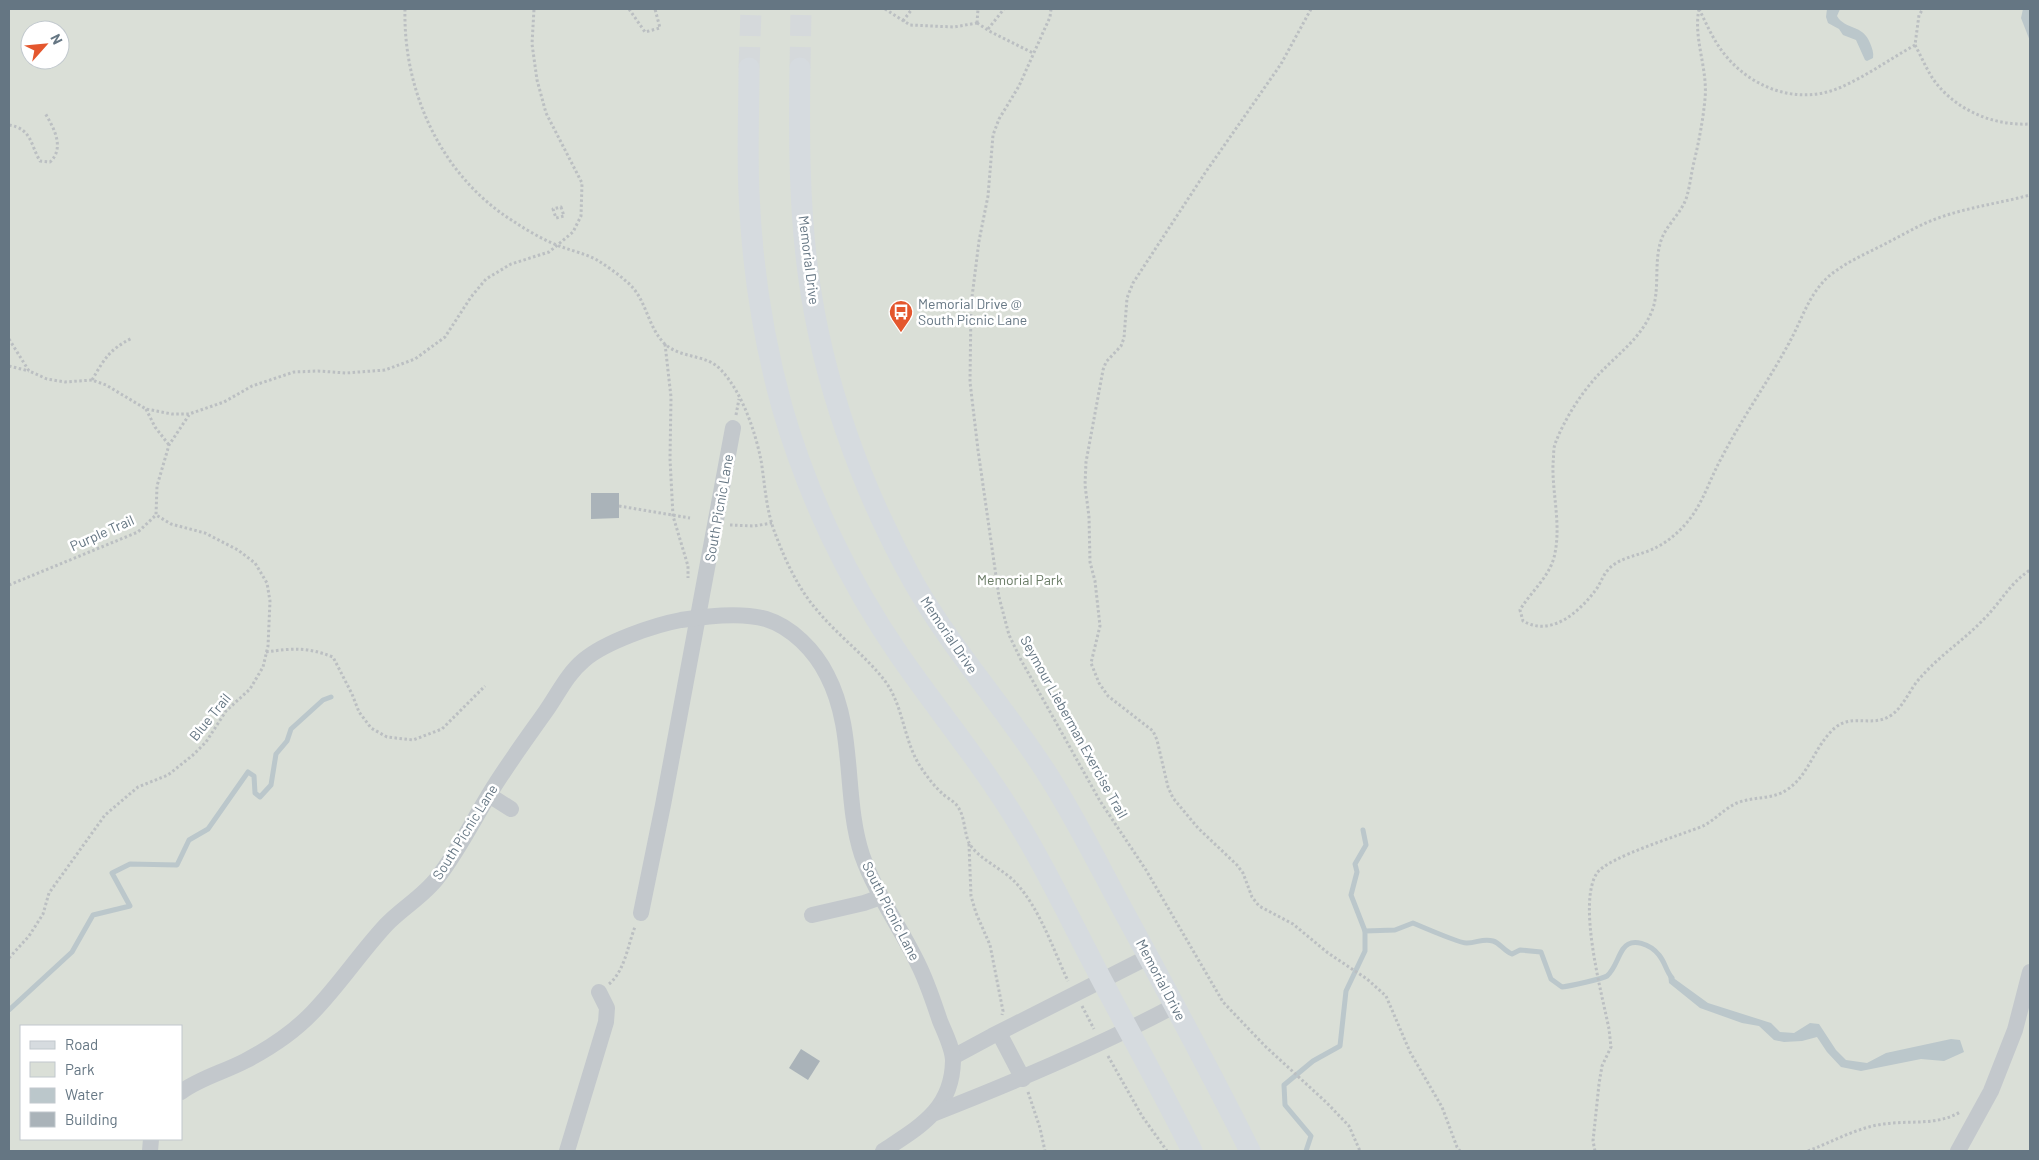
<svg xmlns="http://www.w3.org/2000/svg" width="2039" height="1160" font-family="Barlow,sans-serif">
	<rect width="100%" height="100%" fill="#fafaf8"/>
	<path fill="#dadfd7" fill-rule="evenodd" d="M9 9H2030V1151H9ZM30 30H60V60H30ZM21 1026H181V1139H21Z"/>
	<g fill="#bbc7cb">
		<path d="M1827 9H1840L1837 16C1845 30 1863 24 1870 43 1872 48 1874 53 1873 58L1867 61 1865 60 1856 40 1843 35 1839 29 1828 23 1826 17Z"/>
		<polygon points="2023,9 2030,9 2030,41 2021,18"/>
		<polygon points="1668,974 1708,1003 1771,1023 1780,1032 1794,1033 1810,1023 1819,1024 1836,1050 1846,1060 1867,1063 1886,1053 1951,1039 1960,1040 1964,1052 1944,1061 1921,1059 1861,1071 1841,1067 1827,1052 1817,1037 1802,1041 1784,1042 1774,1040 1759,1026 1742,1023 1700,1008 1669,983"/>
	</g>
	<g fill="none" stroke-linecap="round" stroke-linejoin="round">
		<g stroke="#bbc7cb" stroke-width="5">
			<polyline points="1363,830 1366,845 1355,864 1357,872 1351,895 1365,931"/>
			<polyline points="9,1010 72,952 93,915 130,906 112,873 130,864 177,865 189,840 208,829 248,772 254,776 255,793 260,797 271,785 276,754 287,741 291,729 323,700 331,697"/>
			<path d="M1306 1151 1311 1136 1285 1105 1284 1085 1313 1061 1340 1046 1346 991 1365 951V931L1395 930 1413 923C1420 926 1462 944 1467 943 1477 943 1483 938 1493 941 1500 943 1504 951 1512 954L1520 950 1541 952 1551 979 1562 987C1570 986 1602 979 1607 976 1615 969 1617 958 1623 949 1632 936 1651 945 1659 955 1665 962 1666 971 1672 978"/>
		</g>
	</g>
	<g fill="#aab3b9">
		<polygon points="591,493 619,493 619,518 591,519"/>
		<polygon points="801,1049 820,1061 808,1080 789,1068"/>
	</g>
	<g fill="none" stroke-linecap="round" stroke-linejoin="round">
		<g stroke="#d5d9db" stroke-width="21" stroke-dasharray="21 11" stroke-linecap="butt">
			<polyline points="749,68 751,9"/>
			<polyline points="800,68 801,9"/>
		</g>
		<g stroke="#bbbfc2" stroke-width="3" stroke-dasharray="2.5 2.5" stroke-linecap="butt">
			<path d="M405 9C403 91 441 176 513 221 528 231 545 241 562 247 573 251 586 254 597 260 607 266 618 274 627 282 647 298 647 328 666 345 683 359 707 354 721 370 742 392 755 431 761 460 765 485 766 510 775 533 785 560 798 588 816 609 837 635 865 655 885 681 904 707 903 739 920 766 927 777 935 787 944 795 949 799 955 802 958 807 965 817 964 832 969 843 978 859 1002 868 1016 883 1040 909 1053 949 1068 981"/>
			<polyline points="629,9 645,32 660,28 655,9"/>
			<polyline points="885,9 910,25 954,27 977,23"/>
			<polyline points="1051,9 1050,17 1019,86 999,119 993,135 988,196 979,241 971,305 970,382 978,450 999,597 1009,635 1021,660 1100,801 1146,870 1223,1002 1265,1046 1327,1103 1349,1126 1360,1151"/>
			<polyline points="1311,9 1281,64 1205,173 1133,283 1127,298 1124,338 1121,346 1106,362 1103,370 1086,462 1085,485 1089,517 1090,562 1095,581 1100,626 1091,663 1099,683 1108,696 1153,731 1157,740 1168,787 1173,798 1198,828 1237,865 1243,873 1252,897 1259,906 1293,924 1328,953 1367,979 1386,996 1410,1052 1442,1107 1457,1147 1460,1151"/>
			<path d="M1699 9C1693 39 1708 68 1705 99 1703 120 1699 141 1694 162 1691 174 1690 187 1686 199 1680 215 1664 227 1660 244 1654 266 1660 290 1652 311 1641 338 1618 354 1599 374 1581 393 1564 420 1555 444 1553 450 1554 457 1553 463 1552 493 1561 523 1555 553 1551 576 1531 591 1520 610L1523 621C1551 637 1578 613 1595 591 1600 585 1602 577 1607 571 1619 556 1641 556 1657 547 1669 541 1680 531 1689 520 1704 501 1710 478 1722 457 1742 418 1768 382 1789 343 1802 320 1808 295 1829 276 1845 263 1863 255 1881 246 1897 238 1912 229 1928 222 1961 208 1997 204 2030 195"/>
			<path d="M1699 9C1707 25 1714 42 1726 56 1753 89 1799 105 1839 88 1865 77 1890 59 1915 45L1919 15 1923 9"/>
			<polyline points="903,21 912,9"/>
			<polyline points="977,23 991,32 1033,53"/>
			<polyline points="977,23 978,9"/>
			<polyline points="988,29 1004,9"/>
			<path d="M1915 45C1921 56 1926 68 1933 79 1955 110 1993 126 2030 124"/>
			<path d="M9 125C32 129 30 144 40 161L50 162C65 148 54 128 45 113"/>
			<polygon points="561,207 564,216 556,218 553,209"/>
			<polyline points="9,339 29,371 47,379 65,382 92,380 106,385 146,409 172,414 189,414 224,402 252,386 294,372 318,371 346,373 385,370 415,359 445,337 471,297 486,279 511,264 549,252 573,232 581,216 582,183 546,113 537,80 532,44 534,9"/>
			<polyline points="665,344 671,397 670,459 673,516 688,566 688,578"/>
			<polyline points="9,366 29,371"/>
			<path d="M92 380C105 358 109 350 132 338"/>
			<polyline points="146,409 155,427 169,445"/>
			<polyline points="736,415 739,399"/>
			<polyline points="619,506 690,518"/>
			<polyline points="730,525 754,526 772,523"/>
			<polyline points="9,585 138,532 156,515 157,486 169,445 189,415"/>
			<path d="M266 652C294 648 307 647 333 657L352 694 359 712 371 728 387 737 413 740 442 729 485 686"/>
			<polyline points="969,844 971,896 976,913 990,945 1003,1011 1002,1015"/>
			<polyline points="9,958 29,936 43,914 49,893 105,815 138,787 168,775 193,755 206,742 226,711 250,689 263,667 268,646 270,601 267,583 255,563 238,550 205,533 171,524 156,515"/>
			<path d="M609 984C625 971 628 944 635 927"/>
			<polyline points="1082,1006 1094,1029"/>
			<polyline points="1108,1056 1142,1116 1167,1151"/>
			<polyline points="1028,1092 1040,1128 1045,1151"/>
			<path d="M1595 1151 1593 1141 1599 1084 1602 1066 1611 1047 1609 1029C1602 994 1577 903 1597 873 1608 857 1681 835 1703 826 1715 820 1725 808 1737 803 1754 796 1773 800 1788 789 1810 774 1815 744 1836 727 1852 714 1873 727 1890 716 1904 707 1909 690 1920 678 1939 656 1964 640 1984 619 2002 601 2008 585 2030 570"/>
			<path d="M1808 1151C1832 1142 1858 1127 1884 1124 1910 1120 1937 1126 1960 1112"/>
		</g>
		<g stroke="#c3c8cc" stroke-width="16">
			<polyline points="489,795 511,809"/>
			<polyline points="641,913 663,805 733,428"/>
			<polyline points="812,915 864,903 881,897"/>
			<polyline points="999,1033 1023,1079"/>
			<polyline points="953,1057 992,1036 1148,957"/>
			<path d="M181 1092C200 1078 224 1072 245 1061 270 1048 294 1032 313 1012 340 984 360 953 386 925 402 908 424 896 438 877 458 851 473 821 490 793 507 765 527 738 546 711 558 694 567 674 584 660 605 642 654 625 681 620 706 616 742 612 766 619 792 627 815 651 827 675 856 730 843 797 862 855 876 895 902 929 920 968 928 985 934 1003 940 1021 945 1033 953 1049 953 1061 952 1110 919 1127 883 1151"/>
			<path d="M935 1113C1017 1081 1097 1047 1174 1006"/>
			<polyline points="150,1151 151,1139"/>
			<polyline points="567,1151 606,1022 607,1008 599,992"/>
			<polyline points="1958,1151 1991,1091 2015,1030 2030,972"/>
		</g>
		<g stroke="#d6dbdf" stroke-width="21">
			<path d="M749 68C749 109 747 152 749 194 752 265 763 338 782 407 807 494 848 581 900 656 941 715 987 770 1024 833 1049 875 1071 921 1094 965 1126 1027 1161 1088 1192 1151"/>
			<path d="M800 68C799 136 799 204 808 272 822 380 861 488 914 583 953 651 1006 709 1048 775 1076 819 1099 866 1124 912 1167 991 1210 1070 1250 1151"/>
		</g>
	</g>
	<defs>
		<g id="bus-pin" transform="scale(1.25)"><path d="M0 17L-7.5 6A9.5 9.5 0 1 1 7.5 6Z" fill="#e4572e" stroke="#fff"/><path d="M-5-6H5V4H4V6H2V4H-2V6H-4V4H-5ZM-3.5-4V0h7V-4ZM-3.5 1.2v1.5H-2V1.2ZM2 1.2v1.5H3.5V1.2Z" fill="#fff"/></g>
	</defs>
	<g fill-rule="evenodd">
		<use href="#bus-pin" x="901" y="312"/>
	</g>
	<g text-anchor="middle" stroke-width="5" stroke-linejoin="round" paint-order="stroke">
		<g font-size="14" fill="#657683" stroke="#fff">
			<text transform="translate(809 260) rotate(83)" y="5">Memorial Drive</text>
			<text transform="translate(719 508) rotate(-80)" y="5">South Picnic Lane</text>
			<text transform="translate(102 533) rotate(-24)" y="5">Purple Trail</text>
			<text transform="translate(949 635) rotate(56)" y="5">Memorial Drive</text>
			<text transform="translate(210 717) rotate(-51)" y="5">Blue Trail</text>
			<text transform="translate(1074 727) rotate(61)" y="5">Seymour Lieberman Exercise Trail</text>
			<text transform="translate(465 832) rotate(-58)" y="5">South Picnic Lane</text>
			<text transform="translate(891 911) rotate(63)" y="5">South Picnic Lane</text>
			<text transform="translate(1161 980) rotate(62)" y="5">Memorial Drive</text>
		</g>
		<g font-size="14" fill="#657683" stroke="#fff" text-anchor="start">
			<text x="918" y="309">Memorial Drive @<tspan x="918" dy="16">South Picnic Lane</tspan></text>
		</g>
		<g font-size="14" fill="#687a64" stroke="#fff">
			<text x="1020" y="585">Memorial Park</text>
		</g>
	</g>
	<rect width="2039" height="1160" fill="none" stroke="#657683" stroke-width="20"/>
	<rect x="20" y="1025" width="162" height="115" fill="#ffffff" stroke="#c1c8cd"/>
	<rect x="30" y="1041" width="25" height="8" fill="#d6dbdf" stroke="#c1c8cd"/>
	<text x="65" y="1050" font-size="15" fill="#657683">Road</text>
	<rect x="30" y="1062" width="25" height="15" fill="#dadfd7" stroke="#c1c8cd"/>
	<text x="65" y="1075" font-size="15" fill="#657683">Park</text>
	<rect x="30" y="1088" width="25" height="15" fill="#bbc7cb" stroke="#c1c8cd"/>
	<text x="65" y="1100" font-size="15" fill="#657683">Water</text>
	<rect x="30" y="1112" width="25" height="15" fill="#aab3b9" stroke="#c1c8cd"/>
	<text x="65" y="1125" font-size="15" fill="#657683">Building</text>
	<g transform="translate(45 45) rotate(63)"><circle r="24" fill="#ffffff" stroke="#c1c8cd"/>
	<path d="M0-4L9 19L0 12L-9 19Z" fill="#e4572e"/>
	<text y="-8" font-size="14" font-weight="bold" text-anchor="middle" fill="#657683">N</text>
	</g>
</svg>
